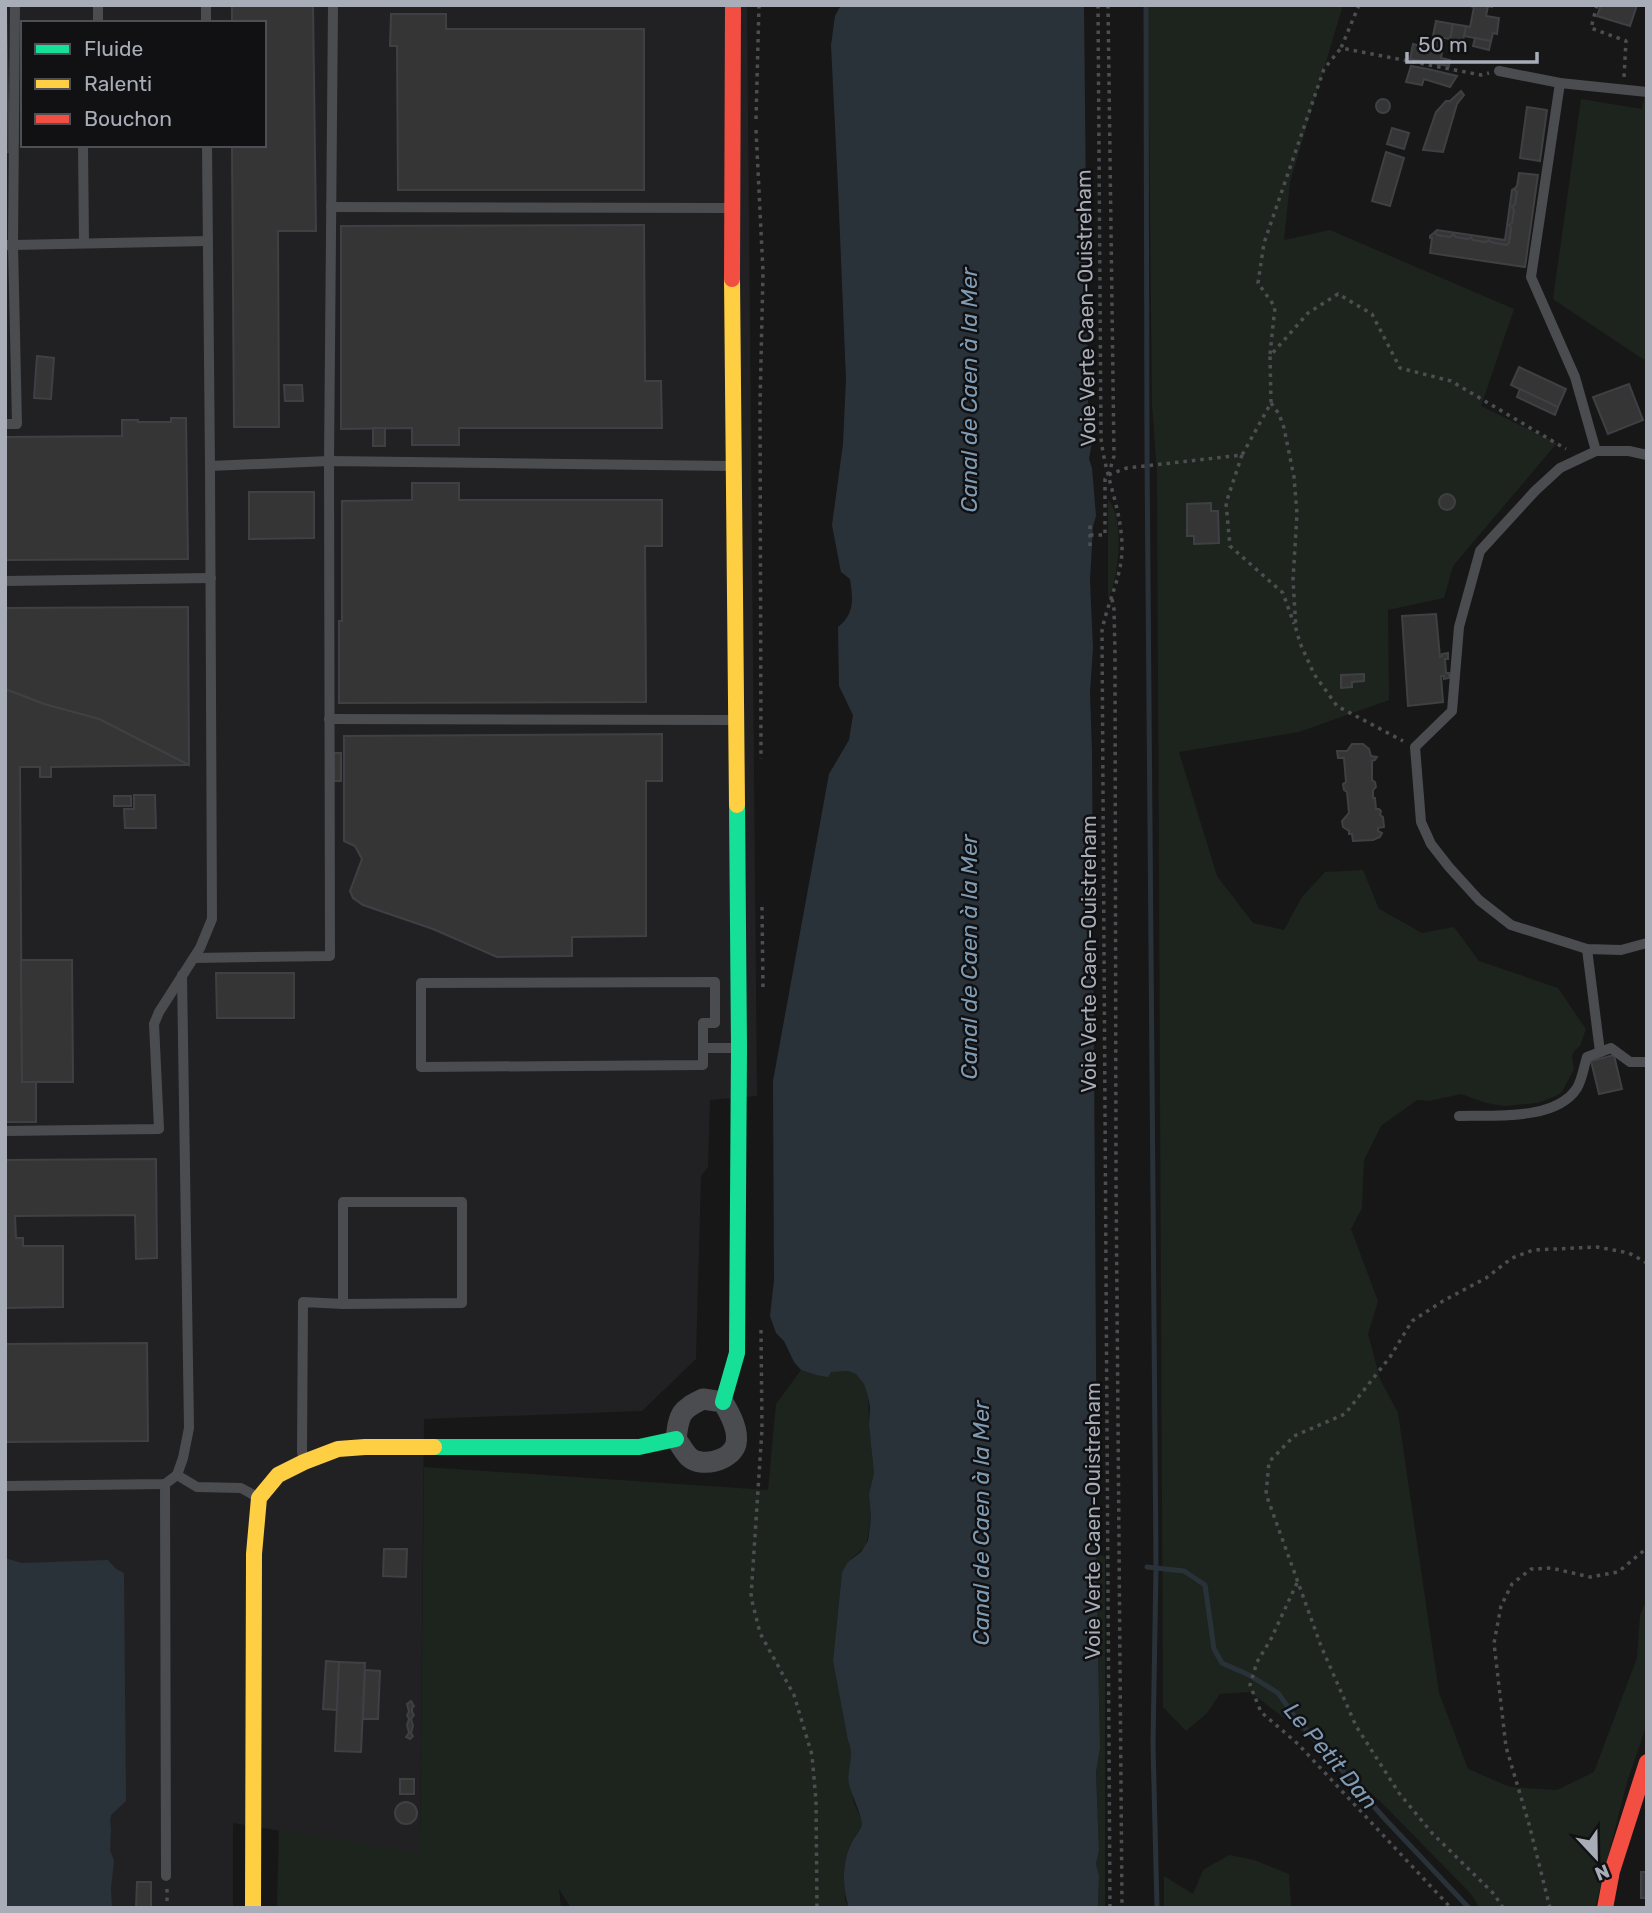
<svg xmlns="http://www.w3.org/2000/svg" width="1652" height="1913" font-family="Rubik,sans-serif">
	<rect width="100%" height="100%" fill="#171717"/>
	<path fill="#212123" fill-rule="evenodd" d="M5 5H747L757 1096 710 1100 708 1167 701 1176 696 1359 642 1411 424 1419 420 1854 233 1823V1908H5ZM23 23H264V145H23Z"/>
	<g fill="#1d241e">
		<polygon points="1148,5 1343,5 1290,182 1284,240 1330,230 1514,309 1481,406 1557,443 1453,566 1444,598 1388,610 1389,700 1299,732 1179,752 1217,876 1253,923 1284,930 1302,897 1325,872 1363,870 1379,909 1422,933 1454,927 1479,961 1558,988 1586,1029 1580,1046 1575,1050 1572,1056 1574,1069 1562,1092 1556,1096 1538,1103 1505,1106 1486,1103 1461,1094 1429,1101 1417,1100 1381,1126 1364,1160 1362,1208 1351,1229 1378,1301 1368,1334 1380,1379 1398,1413 1439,1693 1468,1769 1510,1787 1557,1790 1594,1772 1637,1658 1640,1616 1647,1598 1647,1724 1627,1782 1595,1908 1480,1908 1470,1893 1383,1804 1304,1733 1250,1692 1220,1694 1207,1713 1186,1731 1163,1707 1157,473 1152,404"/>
		<polygon points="1647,81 1647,359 1643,359 1553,299 1581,99 1642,109"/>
		<path d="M1108 500C1125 516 1119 579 1108 598Z"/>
		<polygon points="801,1370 816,1375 831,1372 848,1371 856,1374 864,1384 868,1396 869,1425 874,1473 869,1494 871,1518 866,1546 852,1558 842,1572 833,1661 848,1741 852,1748 852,1755 849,1773 854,1803 862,1820 862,1826 849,1847 844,1868 845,1899 849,1908 571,1908 559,1889 561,1908 277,1908 279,1830 420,1853 424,1467 768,1490 776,1404"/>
		<polygon points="1096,1553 1105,1557 1105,1908 1098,1908 1099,1875 1096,1864 1099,1851 1096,1772 1100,1748"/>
		<polygon points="1229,1855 1254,1860 1289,1874 1291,1905 1294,1908 1164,1908 1164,1876 1193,1894 1203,1870"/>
	</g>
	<g fill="#2a3239">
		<path d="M841 5H1084L1088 402 1094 431 1089 459 1092 468 1096 516 1093 526 1090 581 1093 648 1090 692 1092 752 1097 1513 1096 1553 1100 1748 1096 1772 1099 1851 1096 1864 1099 1875 1098 1908H849C842 1888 842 1863 851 1844 854 1838 860 1831 862 1825 863 1818 851 1793 849 1784 846 1768 856 1756 848 1741L833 1661 842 1572 848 1562 861 1552 868 1541 871 1518 869 1494 874 1473 869 1425 870 1407 868 1396 864 1384 856 1374 848 1371 831 1372 828 1377 816 1375 801 1370 794 1362 784 1341 776 1333 770 1316 774 1280 773 1081 829 774 849 740 853 715 839 686 838 627C855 614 853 599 850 579L841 572 832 525 843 444 846 379 838 187 831 45 835 16Z"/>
		<polygon points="5,1558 22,1563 108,1560 116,1569 124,1573 126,1801 111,1815 110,1821 111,1829 110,1850 114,1861 111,1888 112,1908 5,1908"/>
	</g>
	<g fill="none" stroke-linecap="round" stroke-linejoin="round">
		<g stroke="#2a3239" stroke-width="5">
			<polyline points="1146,5 1147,455 1156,1568 1153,1744 1157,1908"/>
			<polyline points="1147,1567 1184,1571 1205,1585 1214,1649 1222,1663 1249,1675 1278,1693 1296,1718 1385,1819 1469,1908"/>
		</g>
	</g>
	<g fill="#353536" stroke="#3f4043" stroke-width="2">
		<polygon points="5,5 6,5 9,152 5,152"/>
		<polygon points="232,5 313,5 316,231 278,231 279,427 234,427 232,145 264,145 264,23 232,23"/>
		<polygon points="1466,5 1493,5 1492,7 1488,6 1486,16 1499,18 1497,34 1493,33 1491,41 1464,36 1466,26 1470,27 1474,7"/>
		<polygon points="1601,5 1637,5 1630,26 1597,16"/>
		<polygon points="391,14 446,14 446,29 644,29 644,190 398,190 397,46 390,46"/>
		<polygon points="1436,21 1453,24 1450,39 1433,36"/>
		<polygon points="1453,24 1466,26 1463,41 1450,39"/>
		<polygon points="1430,38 1444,41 1441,58 1450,60 1449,66 1410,59 1413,44 1425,47 1427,39 1430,40"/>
		<polygon points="1475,38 1491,41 1489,50 1473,46"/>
		<polygon points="1411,66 1428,69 1457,76 1450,87 1424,79 1422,85 1406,82"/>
		<polygon points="1461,91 1464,95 1457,104 1443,152 1423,150 1436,112 1446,101 1450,101"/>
		<circle cx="1383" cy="106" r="7"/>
		<polygon points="1527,107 1547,110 1540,161 1520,158"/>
		<polygon points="1392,128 1409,133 1404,149 1387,144"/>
		<polygon points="1386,152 1404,158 1390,206 1372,201"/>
		<polygon points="1519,173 1538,175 1525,267 1430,253 1432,238 1430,238 1430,236 1435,232 1437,235 1450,237 1453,234 1456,237 1468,239 1471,237 1473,240 1486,242 1489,240 1491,242 1507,245 1509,243 1511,228 1509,225 1512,223 1514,210 1512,207 1515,204 1517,192 1514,189 1517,186"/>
		<polygon points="1514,189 1517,192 1515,204 1512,207 1514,210 1512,223 1509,225 1511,228 1509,243 1507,245 1491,242 1489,240 1486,242 1473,240 1471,237 1468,239 1456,237 1453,234 1450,237 1437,235 1435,232 1437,230 1505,240 1512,190"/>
		<polygon points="644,225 645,381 661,381 662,428 459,428 459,445 412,445 412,428 341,429 341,226"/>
		<polygon points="37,356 54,358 51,399 34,398"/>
		<polygon points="1519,367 1566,389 1558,407 1511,385"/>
		<polygon points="1629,384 1643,420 1608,434 1593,397"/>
		<polygon points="284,385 302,385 303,401 285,401"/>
		<polygon points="1520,389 1558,407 1555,415 1517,397"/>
		<polygon points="171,418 186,418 188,559 5,560 5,437 122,436 122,420 138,420 138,422 171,422"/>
		<rect x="373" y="428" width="12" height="18"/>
		<polygon points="412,483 459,483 459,500 662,500 662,546 645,546 646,702 339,703 339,621 342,621 342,501 412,500"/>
		<polygon points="249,492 314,492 314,538 249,539"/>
		<circle cx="1447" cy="502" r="8"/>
		<polygon points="1211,503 1211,511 1218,511 1219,543 1194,544 1194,536 1187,536 1187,504"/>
		<polygon points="188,607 189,765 99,719 44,704 5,689 5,608"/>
		<polygon points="1436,614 1440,657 1442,656 1442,654 1448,653 1448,659 1445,659 1446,673 1449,673 1449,678 1444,679 1444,676 1441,676 1443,702 1408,706 1402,616"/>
		<polygon points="1364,674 1364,681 1352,682 1352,687 1341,688 1341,675"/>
		<polygon points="5,689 44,704 99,719 189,765 51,767 51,777 40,777 40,767 20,767 22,1082 36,1082 36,1122 5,1122"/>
		<polygon points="662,734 662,781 646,781 646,936 572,937 572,956 497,957 433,929 363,905 353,898 350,891 362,859 355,846 344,841 344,736"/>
		<polygon points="1352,744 1363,744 1369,749 1371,756 1377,757 1375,760 1372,761 1372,780 1375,782 1376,787 1373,790 1373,798 1375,798 1376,809 1379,809 1381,811 1380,815 1383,817 1384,827 1378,828 1378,831 1382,833 1380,837 1373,840 1353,841 1352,834 1349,834 1349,831 1343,827 1342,821 1349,813 1347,792 1344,790 1343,784 1346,782 1344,758 1338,758 1337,751 1347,751"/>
		<rect x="334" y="753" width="7" height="28"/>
		<polygon points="134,795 155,795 156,828 125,828 124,809 134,809"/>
		<rect x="114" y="796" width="17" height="10"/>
		<polygon points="21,960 72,960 73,1082 22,1082"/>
		<polygon points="216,973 294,973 294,1018 217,1018"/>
		<polygon points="1614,1055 1622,1089 1599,1094 1591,1061"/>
		<polygon points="156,1159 157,1258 136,1259 135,1215 15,1216 16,1238 23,1238 23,1246 63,1246 63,1307 5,1308 5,1160"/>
		<polygon points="147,1343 148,1441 5,1442 5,1344"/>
		<polygon points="384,1549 407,1549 406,1577 383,1576"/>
		<polygon points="326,1661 339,1662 337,1710 323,1709"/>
		<polygon points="339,1662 365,1663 361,1752 335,1751"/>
		<polygon points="365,1670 380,1671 378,1719 363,1719"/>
		<polygon points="411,1701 414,1706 412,1708 412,1712 414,1715 411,1719 413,1726 411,1733 413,1736 410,1739 406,1737 409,1733 407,1725 409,1719 407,1715 409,1712 407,1704"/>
		<rect x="400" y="1779" width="14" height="15"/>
		<circle cx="406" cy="1813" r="11"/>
		<rect x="1641" y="1872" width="6" height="26"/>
		<polygon points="137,1882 151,1882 151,1908 136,1908"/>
	</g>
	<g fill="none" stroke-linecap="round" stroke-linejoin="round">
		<g stroke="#4d4e52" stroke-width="3.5" stroke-dasharray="3.5 5" stroke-linecap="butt">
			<path d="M1098 5 1101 438C1105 477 1123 512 1122 551 1121 579 1107 603 1102 631L1110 1908"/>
			<polyline points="1108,5 1114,456 1109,473"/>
			<polyline points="1359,5 1341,48 1481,75 1489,73"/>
			<polyline points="1597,5 1591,28 1626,41 1624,77"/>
			<polyline points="756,119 759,5"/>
			<polyline points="756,130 763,272 760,405 761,759"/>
			<polyline points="1270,354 1275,307 1258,283 1264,243 1324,69 1341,48"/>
			<polyline points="1271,403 1279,414 1284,428 1294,477 1297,514 1293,580 1296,629 1300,643 1314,674 1337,706 1403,741"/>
			<polyline points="1242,455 1226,503 1230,546 1283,593 1294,624"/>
			<polyline points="1090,535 1105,535 1105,479 1108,475 1127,468 1242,455 1271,403 1270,356 1308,313 1338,294 1372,314 1400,368 1451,381 1566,449"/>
			<polyline points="1090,546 1090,525"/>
			<polyline points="1112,599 1114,609 1115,653 1116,1179 1122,1908"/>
			<polyline points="762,907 763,990"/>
			<polyline points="761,1330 762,1429 751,1597 760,1633 794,1695 812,1755 816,1801 817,1908"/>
			<polyline points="1297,1583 1271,1639 1257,1662 1250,1685 1261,1712 1298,1744 1451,1908"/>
			<polyline points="167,1889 167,1908"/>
			<polyline points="1503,1908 1494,1894 1432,1833 1399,1793 1356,1726 1321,1646 1266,1494 1269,1462 1294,1436 1345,1414 1390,1357 1412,1321 1443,1301 1486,1278 1512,1258 1533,1250 1597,1247 1629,1253 1647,1263"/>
			<polyline points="1550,1908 1529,1824 1506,1747 1494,1643 1501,1606 1512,1584 1531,1569 1551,1568 1590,1577 1618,1572 1647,1548"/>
		</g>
		<g stroke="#4b4c50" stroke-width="10">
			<polyline points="15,5 13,245 208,241"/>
			<polyline points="98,5 98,23"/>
			<polyline points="206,5 206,23"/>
			<polyline points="1499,71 1560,83 1647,92"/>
			<polyline points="1560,83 1531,277 1575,377 1596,451"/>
			<polyline points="83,145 84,243"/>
			<polyline points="207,145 210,466 329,461 333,5"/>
			<polyline points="331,207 729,208"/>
			<polyline points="5,245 13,245 17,424 5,424"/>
			<polyline points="1647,455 1629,451 1596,451 1560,468 1535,491 1480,551 1459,627 1452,711 1415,747 1421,822 1431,844 1449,867 1479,900 1511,925 1587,949 1621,950 1647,943"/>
			<polyline points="5,581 211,578"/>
			<polyline points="329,719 736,720"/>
			<polyline points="1587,949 1600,1052"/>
			<polyline points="194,958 330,956 329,461 732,466"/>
			<polyline points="703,1048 703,1023 715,1023 715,982 421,983 421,1067 703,1065 703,1048 739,1048"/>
			<path d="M1459 1116C1494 1115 1556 1121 1577 1088 1582 1080 1584 1066 1587 1057L1611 1048 1630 1062H1647"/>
			<polyline points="5,1131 159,1129 154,1024 159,1012 200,948 212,919 210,466"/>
			<polygon points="343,1202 462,1202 462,1303 343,1304"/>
			<polyline points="303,1459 302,1451 303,1302 343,1304"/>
			<polyline points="177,1475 197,1487 241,1488 259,1498"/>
			<polyline points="165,1484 166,1876"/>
			<polyline points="5,1486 165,1484 177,1475 183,1458 189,1428 182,975"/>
		</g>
		<path stroke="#4b4c50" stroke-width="21" d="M703 1399 723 1402C730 1414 739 1430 736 1444 731 1461 701 1468 689 1457 684 1452 680 1444 676 1439 679 1414 680 1410 703 1399Z"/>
		<g stroke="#16e098" stroke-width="16">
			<polyline points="723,1402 737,1353 739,1048 737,805"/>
			<polyline points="434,1447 639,1447 676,1439"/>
		</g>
		<g stroke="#ffcf43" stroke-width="16">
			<polyline points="732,279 737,805"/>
			<polyline points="253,1908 254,1554 259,1498 278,1475 304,1462 338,1449 365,1447 434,1447"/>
		</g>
		<g stroke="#f24e42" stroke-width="16">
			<polyline points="732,279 733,5"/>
			<polyline points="1605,1908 1612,1871 1647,1762"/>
		</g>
	</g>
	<g text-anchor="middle" stroke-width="5" stroke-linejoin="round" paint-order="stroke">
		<g font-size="21" fill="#a8adb8" stroke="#111113">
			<text transform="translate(1086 308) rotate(-91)" y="7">Voie Verte Caen-Ouistreham</text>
			<text transform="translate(1089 954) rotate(-90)" y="7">Voie Verte Caen-Ouistreham</text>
			<text transform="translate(1093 1521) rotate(-90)" y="7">Voie Verte Caen-Ouistreham</text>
		</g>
		<g font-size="23" font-style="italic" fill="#7f9bb3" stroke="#111113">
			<text transform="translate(969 390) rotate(-90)" y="8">Canal de Caen à la Mer</text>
			<text transform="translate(969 957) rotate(-90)" y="8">Canal de Caen à la Mer</text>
			<text transform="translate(981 1523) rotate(-90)" y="8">Canal de Caen à la Mer</text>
			<text transform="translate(1331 1756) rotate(50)" y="8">Le Petit Dan</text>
		</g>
	</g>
	<rect width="1652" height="1913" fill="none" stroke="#a8adb8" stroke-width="14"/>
	<rect x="21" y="21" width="245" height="126" fill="#111113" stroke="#4d4f55" stroke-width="2"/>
	<rect x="35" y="44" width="35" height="10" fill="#16e098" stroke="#4d4f55" stroke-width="2"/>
	<text x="84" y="56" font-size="21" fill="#a8adb8">Fluide</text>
	<rect x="35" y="79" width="35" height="10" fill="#ffcf43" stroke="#4d4f55" stroke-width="2"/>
	<text x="84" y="91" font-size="21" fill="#a8adb8">Ralenti</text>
	<rect x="35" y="114" width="35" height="10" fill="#f24e42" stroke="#4d4f55" stroke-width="2"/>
	<text x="84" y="126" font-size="21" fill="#a8adb8">Bouchon</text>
	<g transform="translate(1596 1857) rotate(158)" stroke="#111113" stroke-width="5" paint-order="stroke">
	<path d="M0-5L12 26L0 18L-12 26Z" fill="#a8adb8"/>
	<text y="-10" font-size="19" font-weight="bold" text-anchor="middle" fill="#a8adb8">N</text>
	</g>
	<path d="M1407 52v10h130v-10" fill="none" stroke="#a8adb8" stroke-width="3.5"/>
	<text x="1418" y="52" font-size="21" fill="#a8adb8" stroke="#111113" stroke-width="5" paint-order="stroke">50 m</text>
</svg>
